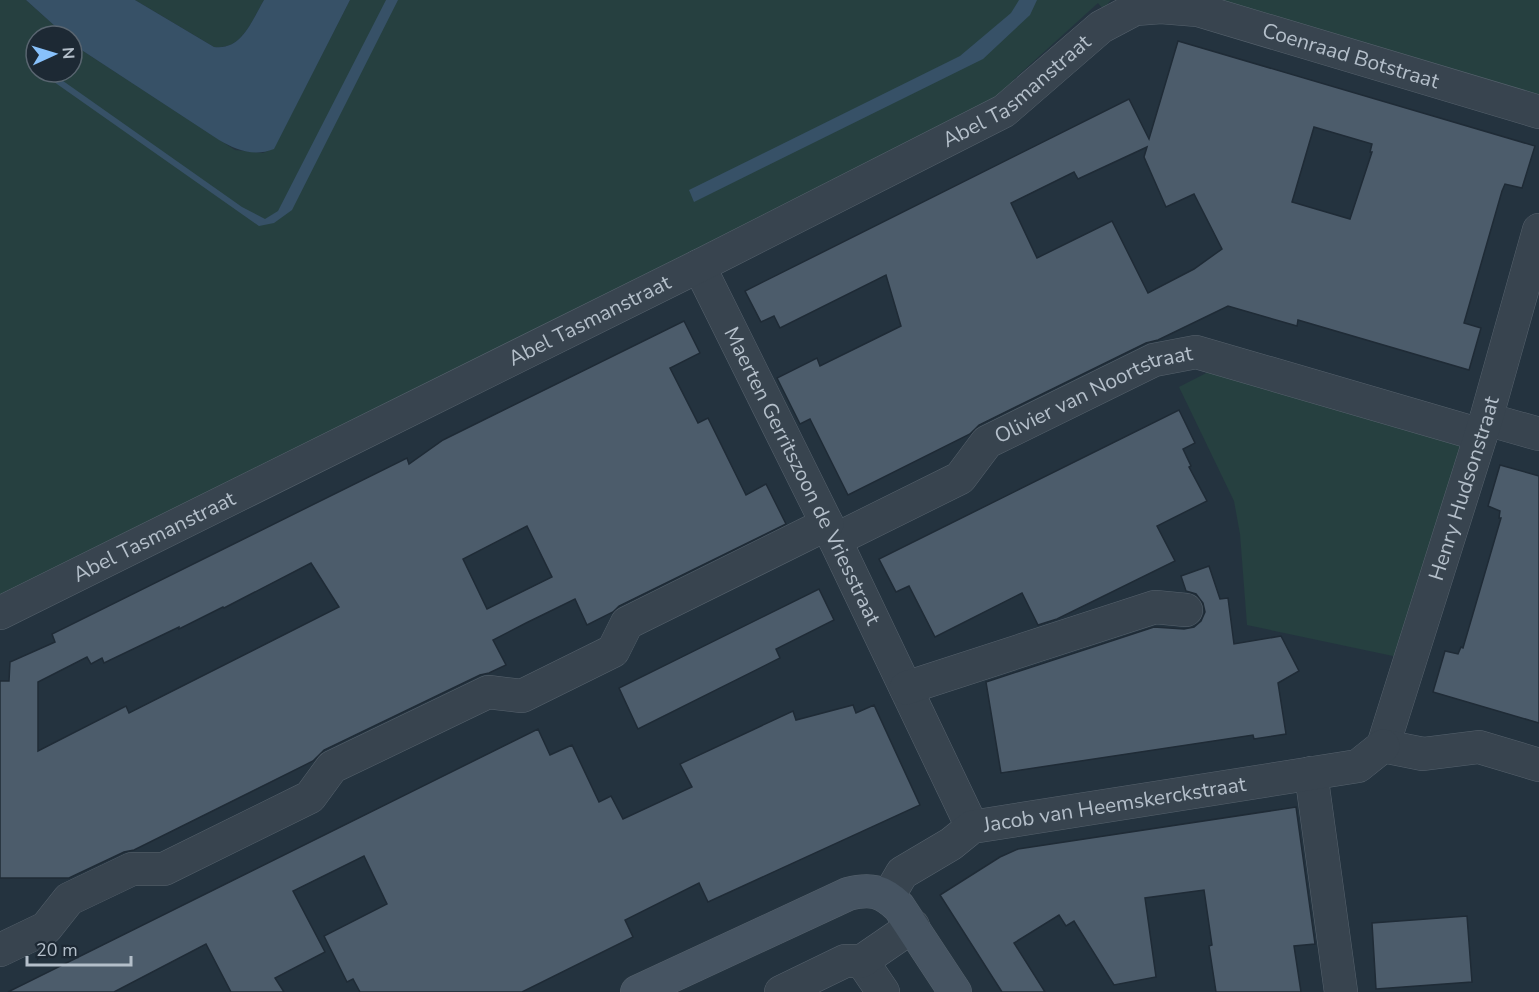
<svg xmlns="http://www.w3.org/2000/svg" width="1539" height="992" font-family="'Nunito Sans',sans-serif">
	<rect width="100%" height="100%" fill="#24333f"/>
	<g fill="#264040">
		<polygon points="0,0 26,0 66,36 36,36 36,72 72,72 72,41 80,49 235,150 263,153 274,148 350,0 1111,0 1103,9 1098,3 1013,80 1017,85 990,105 0,595"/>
		<path d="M135 0H264C252 20 242 51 214 47Z"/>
		<polygon points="1210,0 1539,0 1539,96"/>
		<polygon points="1218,367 1473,441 1412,660 1247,625 1240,534 1234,501 1179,387"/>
	</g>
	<g fill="#375167">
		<path d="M26 0H135L214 47C242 51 252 20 264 0H350L274 149C254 157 236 150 219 140L80 49 72 41V36H66Z"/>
		<polygon points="386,0 398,0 292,210 274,223 259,226 47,77 56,76 242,207 265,219 278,211"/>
		<polygon points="1019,0 1037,0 1030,15 983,59 694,202 689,190 960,56 1011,13"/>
	</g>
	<g fill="#4c5c6b" stroke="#1f2b36" stroke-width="1.5" fill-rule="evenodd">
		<path d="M1178 41 1535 146 1522 188 1505 184 1502 191 1464 323 1481 328 1469 370 1298 320 1297 326 1228 306 1158 340 1146 343 979 425 970 434 848 495 810 419 800 424 777 378 817 358 820 366 901 326 886 275 780 328 774 316 761 322 745 291 1129 99 1149 139ZM1314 127 1372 144 1370 152H1372L1350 219 1292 202ZM1147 147 1144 157 1166 207 1194 194 1222 249 1194 269 1148 293 1112 221 1037 258 1011 203 1074 172 1078 179Z"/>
		<path d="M684 321 700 353 670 368 698 423 708 418 746 495 766 484 786 524 619 606 613 612 587 625 575 599 526 623 493 640 506 665 489 673 480 675 324 750 313 761 134 850 124 852 69 878H0V681H9L10 662 55 642 52 634 407 458 409 464 443 440ZM527 526 552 577 487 609 463 559ZM311 563 339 607 129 713 126 706 38 751V682L87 657 91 664 102 658 104 663 179 627V629L223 607 224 608Z"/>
		<polygon points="1179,410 1195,443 1183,449 1191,466 1189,467 1207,501 1157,526 1175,561 1057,619 1038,625 1022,593 935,637 909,586 896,592 879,559"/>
		<polygon points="1500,465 1539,476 1539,723 1433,692 1445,651 1458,654 1461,647 1463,648 1501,518 1499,518 1500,511 1488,506"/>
		<polygon points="1209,566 1220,599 1228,598 1234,644 1281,636 1299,671 1278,683 1286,734 1254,739 1253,735 1001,773 986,682 1154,627 1184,629 1194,627 1201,621 1205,612 1203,603 1196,594 1186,591 1181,576"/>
		<polygon points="819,589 834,620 776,649 780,658 638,729 619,688"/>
		<polygon points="853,705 856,713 874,705 920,805 708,902 699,883 625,920 633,937 522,992 360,992 353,979 347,982 324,936 387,904 364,856 293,891 325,952 275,978 284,992 231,992 206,944 114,992 8,992 538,729 550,755 572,745 599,802 611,796 623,819 692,787 680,764 793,711 796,720"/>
		<polygon points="1296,807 1315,944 1294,946 1301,992 1216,992 1209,946 1212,945 1204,890 1145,898 1156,977 1114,985 1074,921 1066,926 1059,915 1014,943 1045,992 1002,992 940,895 1000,857 1018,849"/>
		<polygon points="1467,916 1472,982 1376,989 1372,923"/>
	</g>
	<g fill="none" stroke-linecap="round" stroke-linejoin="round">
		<g stroke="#56626d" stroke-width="34">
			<g id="street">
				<path id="s1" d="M699 266 835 540 972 827"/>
				<polyline points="1486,419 1539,434"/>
				<path id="s2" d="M835 540 960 478 987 442 1154 360 1196 352 1481 435"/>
				<path id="s3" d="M0 613 699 266 1004 111 1101 27 1135 9 1161 7 1198 10 1539 112"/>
				<polyline points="906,688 1155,607 1186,610"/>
				<path id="s4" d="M1383 746 1486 419 1539 230"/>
				<polyline points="1383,746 1423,754 1479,747 1539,765"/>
				<polyline points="1311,773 1341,992"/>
				<path id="s5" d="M888 897 902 873 951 844 972 827 1358 766 1383 746"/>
				<polyline points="0,950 46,928 69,899 132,869 164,869 310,797 332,767 488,692 522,696 613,651 627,623 827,524"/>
				<polyline points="862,961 883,992"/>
				<polyline points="781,992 845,961 862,961 913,926"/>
			</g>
		</g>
		<g stroke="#56626d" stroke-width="34">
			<path id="secondary" d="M637 992 848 894C871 888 882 891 899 907L955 992"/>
		</g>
		<use href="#street" stroke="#38444f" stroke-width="33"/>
		<use href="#secondary" stroke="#465462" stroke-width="33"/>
	</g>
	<g text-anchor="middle" stroke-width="4.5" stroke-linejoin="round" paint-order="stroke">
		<g font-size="21" fill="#b4bfca" stroke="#1d2934">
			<text dy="7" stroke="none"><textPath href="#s3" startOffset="1512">Coenraad Botstraat</textPath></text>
			<text dy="7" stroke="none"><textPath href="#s3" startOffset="1144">Abel Tasmanstraat</textPath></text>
			<text dy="7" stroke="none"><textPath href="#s3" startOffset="658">Abel Tasmanstraat</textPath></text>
			<text dy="7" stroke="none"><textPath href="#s2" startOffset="302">Olivier van Noortstraat</textPath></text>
			<text dy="7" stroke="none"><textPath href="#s1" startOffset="234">Maerten Gerritszoon de Vriesstraat</textPath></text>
			<text dy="7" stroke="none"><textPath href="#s4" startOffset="270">Henry Hudsonstraat</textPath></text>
			<text dy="7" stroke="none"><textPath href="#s3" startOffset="172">Abel Tasmanstraat</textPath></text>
			<text dy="7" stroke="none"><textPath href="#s5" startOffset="256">Jacob van Heemskerckstraat</textPath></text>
		</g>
	</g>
	<g transform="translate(54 54) rotate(86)"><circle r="28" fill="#1d2934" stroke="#596570" stroke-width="1.5"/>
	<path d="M0-4.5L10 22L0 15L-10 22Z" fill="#88c1fb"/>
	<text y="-9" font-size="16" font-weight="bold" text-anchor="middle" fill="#b4bfca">N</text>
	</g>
	<path d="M27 956v9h104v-9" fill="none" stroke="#b4bfca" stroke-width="3"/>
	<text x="36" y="956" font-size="18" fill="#b4bfca" stroke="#1d2934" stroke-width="4.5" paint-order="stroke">20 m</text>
</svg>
